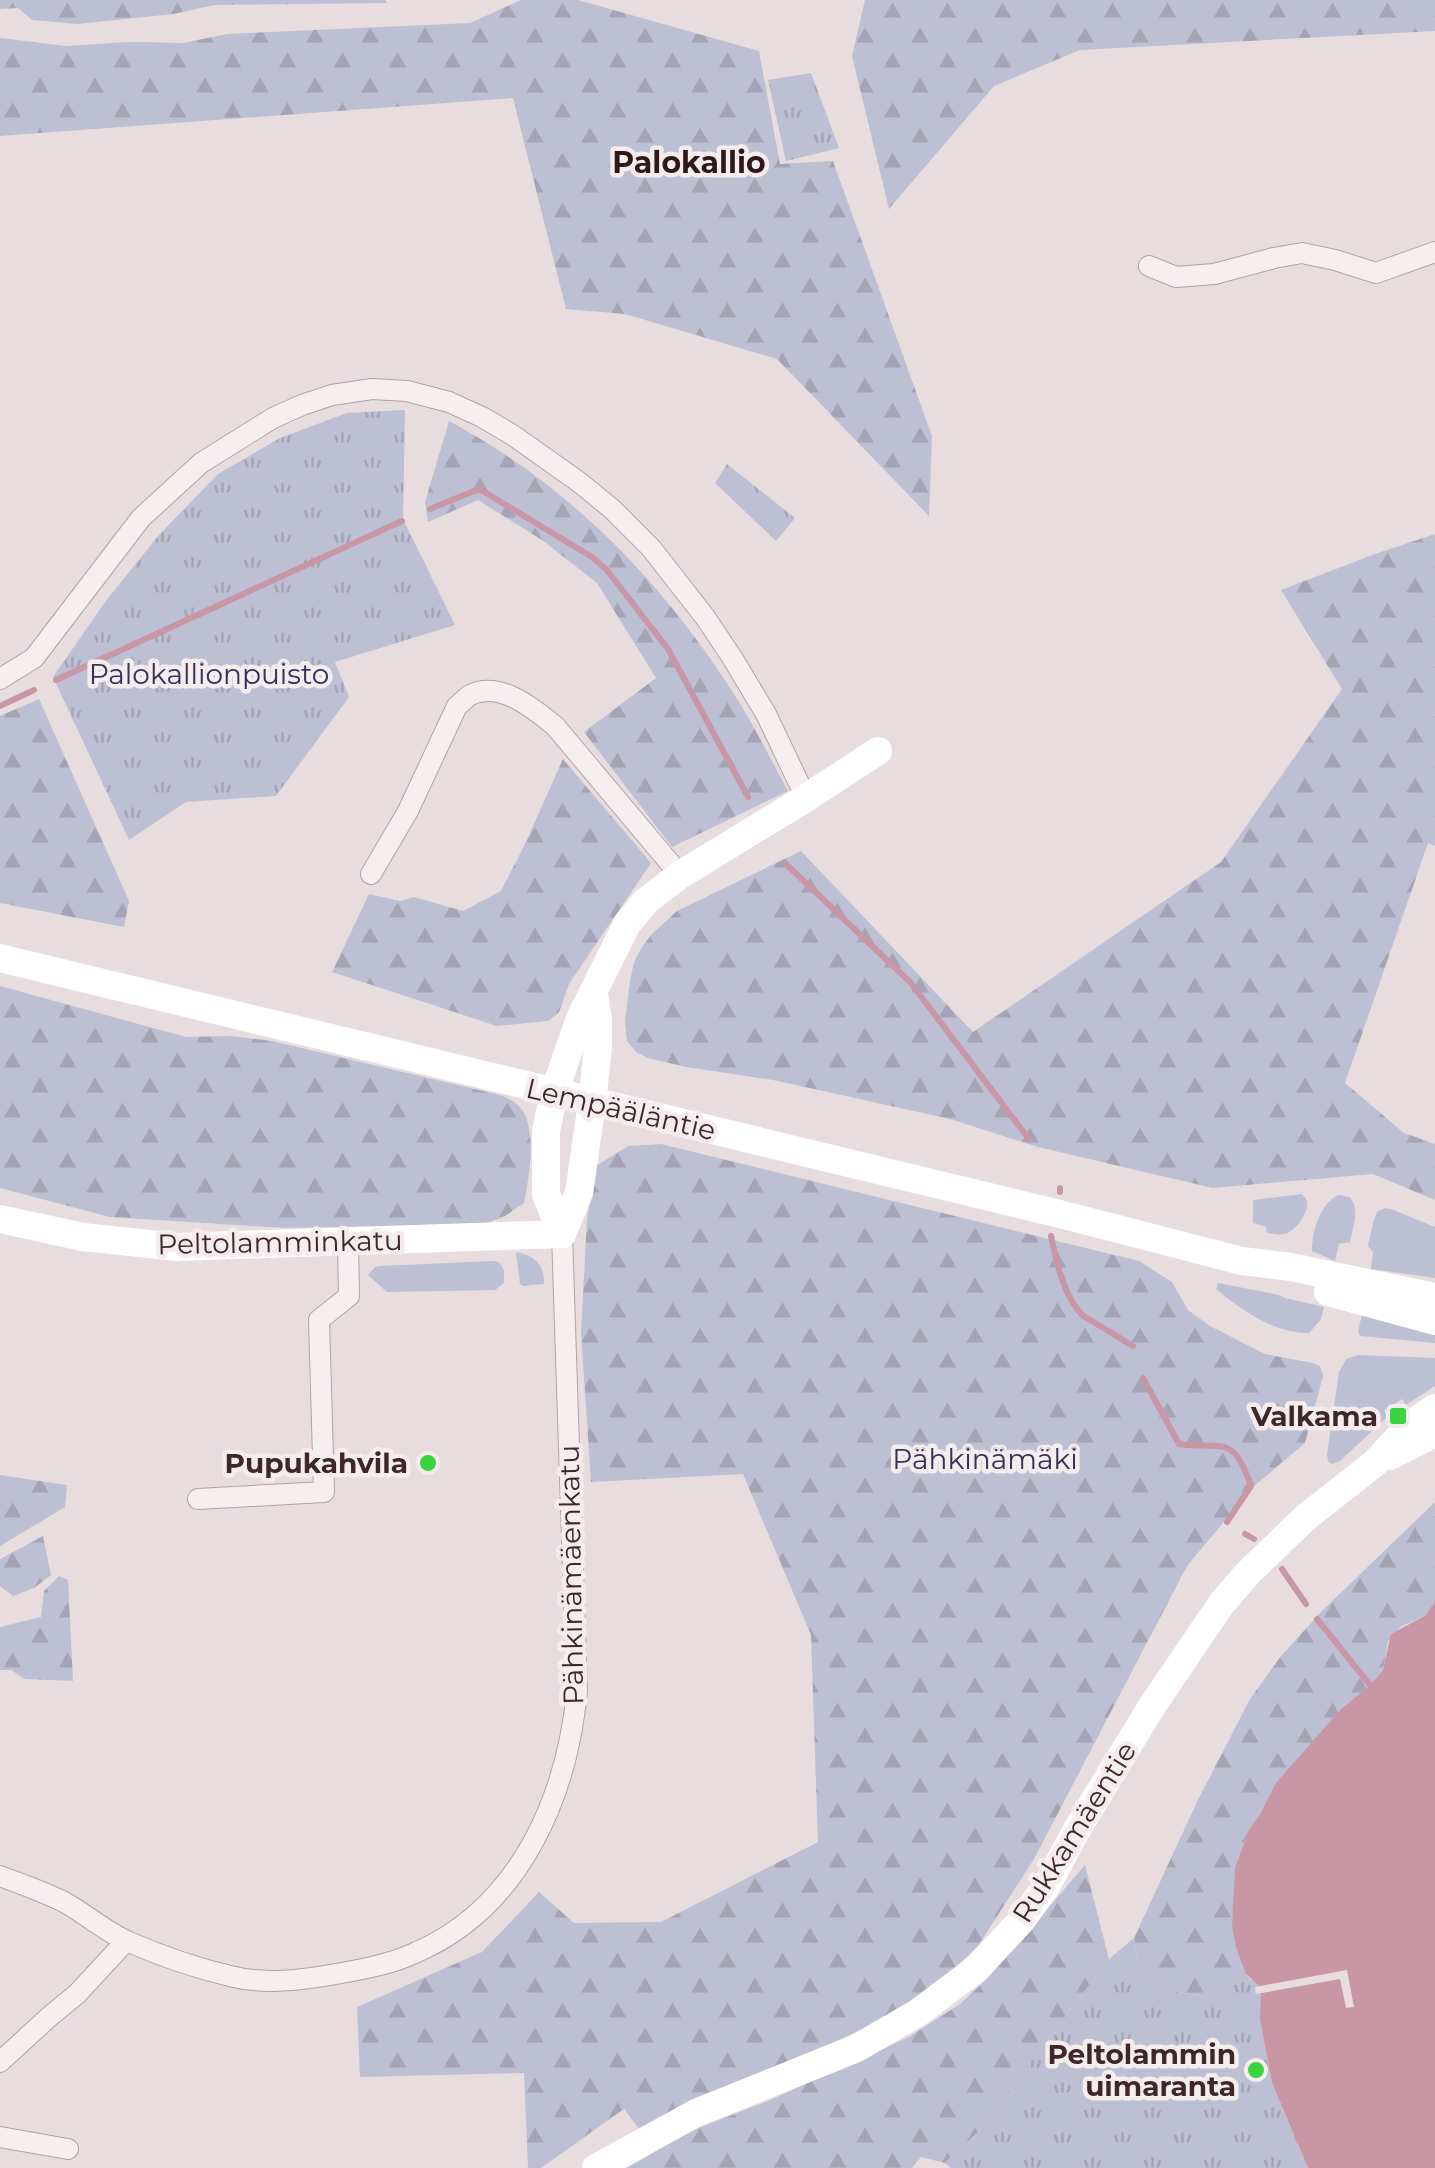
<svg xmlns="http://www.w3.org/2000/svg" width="1435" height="2168" font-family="Montserrat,sans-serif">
	<defs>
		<pattern id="forest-firs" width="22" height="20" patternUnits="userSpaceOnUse" patternTransform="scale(2.5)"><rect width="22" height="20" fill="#bdbfd2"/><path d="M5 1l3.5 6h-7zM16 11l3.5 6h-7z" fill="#a4a4b4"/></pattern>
		<pattern id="park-tufts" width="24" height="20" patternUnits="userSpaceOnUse" patternTransform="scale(2.5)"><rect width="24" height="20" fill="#bdbfd2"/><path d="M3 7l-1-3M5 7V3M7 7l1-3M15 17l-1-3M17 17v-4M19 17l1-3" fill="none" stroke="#a4a4b4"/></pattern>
	</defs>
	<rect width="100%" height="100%" fill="#e7dddf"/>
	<g fill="#bdbfd2">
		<path d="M1302 1194C1304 1197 1306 1198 1307 1201 1309 1213 1295 1232 1284 1234 1278 1235 1272 1234 1267 1233L1266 1227 1253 1223V1200Z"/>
		<path d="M1338 1195 1350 1197C1360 1210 1353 1227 1350 1242L1339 1244 1335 1261 1312 1251C1312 1231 1320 1204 1338 1195Z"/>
		<polygon points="1385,1208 1391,1209 1435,1227 1435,1278 1371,1269 1373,1252 1368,1246 1373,1223 1377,1212"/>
		<path d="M516 1252C534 1255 545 1265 544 1284L523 1286 520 1284Z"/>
		<polygon points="494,1261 499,1262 504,1270 504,1283 495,1290 387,1292 368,1275 375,1267 379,1266"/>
		<path d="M1218 1283 1279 1295 1285 1298 1324 1307 1321 1319 1309 1333C1273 1333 1243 1311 1216 1289Z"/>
		<polygon points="1362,1314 1435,1330 1435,1343 1360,1336 1358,1332"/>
		<polygon points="1358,1355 1435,1358 1435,1386 1406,1405 1402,1399 1384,1411 1387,1417 1340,1461 1332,1464 1328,1461 1327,1454 1339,1372 1346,1359"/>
	</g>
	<g fill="url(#forest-firs)">
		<polygon points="0,0 385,0 387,3 215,5 173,14 78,24 32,20 18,8 0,9"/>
		<polygon points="521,0 578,0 759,51 780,164 833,161 932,436 929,516 777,359 625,314 566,309 513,98 0,136 0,38 66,46 128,42 183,43 227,34 470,23"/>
		<polygon points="865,0 1435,0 1435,31 1080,50 994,86 889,209 852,56"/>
		<path d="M449 421C568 485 660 579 732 691 753 723 770 758 788 791L672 847 584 732 656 678 597 583 542 540 478 500 428 522 425 502Z"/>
		<polygon points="1435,534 1435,846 1428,843 1345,1083 1404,1133 1435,1144 1435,1200 1373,1174 1213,1188 1038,1147 950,1119 773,1080 686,1067 648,1058 636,1052 627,1041 625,1022 630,981 634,962 642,947 652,934 677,911 801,851 973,1032 1221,862 1342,689 1281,590 1375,554"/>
		<polygon points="39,699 129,901 124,927 0,903 0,716"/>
		<polygon points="563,759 651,863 569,984 559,1012 548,1021 497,1026 332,972 369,894 400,901 414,897 463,911 501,891 525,844"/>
		<path d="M0 986 186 1037 230 1036 272 1041 500 1095C507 1098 515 1101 520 1107 538 1128 529 1178 524 1203L505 1216 485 1224 285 1228 110 1217 0 1188Z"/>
		<polygon points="661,1144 1139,1261 1172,1282 1188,1310 1210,1326 1265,1354 1313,1363 1320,1366 1323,1376 1305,1443 1253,1487 1187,1566 1034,1859 978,1946 928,1994 887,2018 640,2130 624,2109 541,2168 528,2168 524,2073 360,2077 357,2007 482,1952 539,1892 574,1923 661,1922 818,1842 811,1635 743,1474 591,1482 581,1333 587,1219 596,1166 628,1146"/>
		<polygon points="0,1475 67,1485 65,1507 0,1546"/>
		<polygon points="1435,1502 1435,1601 1426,1615 1400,1627 1388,1642 1383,1670 1370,1685 1341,1709 1277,1783 1260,1814 1248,1831 1235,1868 1246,1974 1250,1979 1217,1990 1206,1997 1174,1991 1138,1962 1134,1938 1197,1802 1250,1699 1281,1656 1323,1610"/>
		<polygon points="43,1536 51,1575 34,1588 13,1596 0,1586 0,1559"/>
		<polygon points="59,1576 68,1580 73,1681 25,1679 11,1670 0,1670 0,1627 41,1617 44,1591"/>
		<polygon points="1085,1865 1109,1959 978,2132 945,2163 921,2157 912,2168 627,2168 688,2132 768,2101 907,2038 960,2004 990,1976"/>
	</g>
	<g fill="url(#park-tufts)">
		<polygon points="811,73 839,148 786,161 768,80"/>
		<polygon points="405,410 403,519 455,625 335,662 349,697 276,796 186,802 129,840 53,677 105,602 159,535 218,474 280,438 347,413"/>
		<polygon points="727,464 795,518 776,541 715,483"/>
		<polygon points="1134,1938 1138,1962 1174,1991 1206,1997 1217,1990 1250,1979 1259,1984 1262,1995 1260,2020 1272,2083 1308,2168 951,2168 945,2163 978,2132 1109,1959"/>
	</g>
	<polygon fill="#c996a6" points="1435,1601 1435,2168 1308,2168 1272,2083 1260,2020 1261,1988 1246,1974 1236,1947 1232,1926 1235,1868 1248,1831 1260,1814 1276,1783 1341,1709 1370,1685 1383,1670 1391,1634 1426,1615"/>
	<polygon fill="#e7dddf" points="1347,1970 1354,2007 1346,2008 1340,1979 1256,1994 1255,1987"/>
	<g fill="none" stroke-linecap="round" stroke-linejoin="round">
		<g stroke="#c996a6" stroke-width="6">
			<polyline points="430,509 474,491 481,490 592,557 606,569 668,649 748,797"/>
			<polyline points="56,680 402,521"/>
			<polyline points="0,706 34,690"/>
			<polyline points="787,865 910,982 1029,1139"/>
			<polyline points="1060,1188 1060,1192"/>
			<path d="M1051 1236C1057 1263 1063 1294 1082 1315L1133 1346"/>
			<path d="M1143 1378 1179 1444C1221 1450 1233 1432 1251 1486L1227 1522"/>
			<polyline points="1245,1534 1254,1539"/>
			<polyline points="1282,1569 1306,1604"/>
			<polyline points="1317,1619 1370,1685"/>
		</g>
		<g stroke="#b1a2a5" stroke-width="22">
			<g id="street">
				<polyline points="1149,266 1176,277 1214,274 1274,258 1302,253 1335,260 1376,273 1435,252"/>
				<polyline points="0,679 34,658 141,518 201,463 273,418 302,405 332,395 372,389 407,391 449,402 482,417 511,434 579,482 612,509 651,548 705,617 733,659 766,714 806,798"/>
				<path d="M371 874 408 811 457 706C459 705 468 696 470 695 500 680 534 709 555 726L680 875"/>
				<polyline points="198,1499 324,1492 319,1320 349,1296 348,1241"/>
				<path d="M0 1876C21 1884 44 1892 64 1902 86 1914 106 1932 129 1942 161 1956 196 1968 230 1976 264 1985 303 1980 336 1974 364 1969 392 1964 417 1952 520 1907 567 1797 577 1691L562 1234"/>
				<polyline points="0,2062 49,2017 77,1994 126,1941"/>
				<polyline points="0,2137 68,2149"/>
			</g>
		</g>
		<use href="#street" stroke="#f6eff0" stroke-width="20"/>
		<g stroke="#fff" stroke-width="28">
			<polyline points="0,958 1060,1214 1242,1261 1291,1267 1435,1297"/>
			<polyline points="0,1219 83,1237 177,1247 562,1234"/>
			<polyline points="562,1234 546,1194 546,1131 554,1093 580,1018 627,924 646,901 680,875 806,798 878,751"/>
			<polyline points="562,1234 579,1193 592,1103 598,1047 598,1020 594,995"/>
			<polyline points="1328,1292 1435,1321"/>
			<polyline points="1390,1456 1435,1433"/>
			<polyline points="596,2168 696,2113 857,2048 919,2012 976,1969 1021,1921 1047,1885 1076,1831 1152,1706 1222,1603 1248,1573 1305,1518 1375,1463 1411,1424 1435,1408"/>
		</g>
	</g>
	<g fill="#3bd33f" stroke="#f5ecee" stroke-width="4">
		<rect x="1388" y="1406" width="20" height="20" rx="5"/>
		<circle cx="428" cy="1463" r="10"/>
		<circle cx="1256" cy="2070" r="10"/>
	</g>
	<g text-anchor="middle" stroke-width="9" stroke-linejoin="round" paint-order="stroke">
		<g font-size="28" fill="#33335a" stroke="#f5ecee">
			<text x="209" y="684">Palokallionpuisto</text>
			<text x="985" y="1469">Pähkinämäki</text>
		</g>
		<g font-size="28" fill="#3e262a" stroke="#f5ecee">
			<text transform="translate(621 1109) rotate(13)" y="10">Lempääläntie</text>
			<text transform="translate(280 1242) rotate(-1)" y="10">Peltolamminkatu</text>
			<text transform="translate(571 1575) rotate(-91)" y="10">Pähkinämäenkatu</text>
			<text transform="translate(1074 1832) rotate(-58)" y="10">Rukkamäentie</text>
		</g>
		<g font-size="28" font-weight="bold" fill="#3e262a" stroke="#f5ecee" text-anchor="end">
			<text x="1378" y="1426">Valkama</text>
			<text x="408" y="1473">Pupukahvila</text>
			<text x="1236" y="2064">Peltolammin<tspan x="1236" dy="32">uimaranta</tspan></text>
		</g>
		<g font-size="30" font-weight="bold" fill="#2f181c" stroke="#f5ecee">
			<text x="689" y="173">Palokallio</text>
		</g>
	</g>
</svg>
